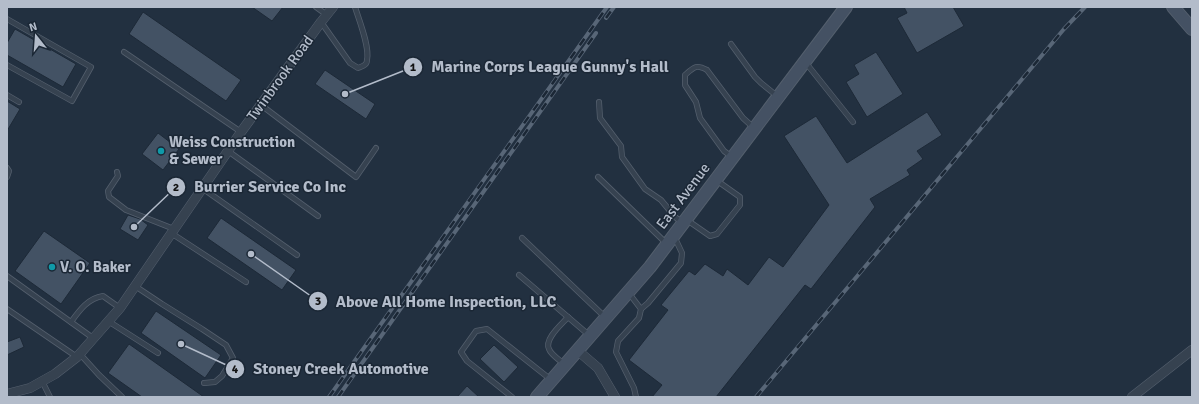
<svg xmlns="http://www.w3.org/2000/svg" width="1199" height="404" font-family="Signika,sans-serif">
	<rect width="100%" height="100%" fill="#223040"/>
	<g fill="#435264" stroke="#1d2937">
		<polygon points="252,7 283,7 272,21"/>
		<polygon points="904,7 953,7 964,26 917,53 897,18 907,13"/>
		<polygon points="143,12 241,80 226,101 129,34"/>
		<polygon points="15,29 76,64 63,87 7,55 7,43"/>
		<polygon points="876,52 903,94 867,117 846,82 859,74 854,65"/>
		<polygon points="325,70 375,104 366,119 315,84"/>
		<polygon points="7,101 20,109 7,131"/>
		<polygon points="927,112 942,135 917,151 923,159 907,170 910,175 870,199 875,207 811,289 805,285 716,397 652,397 662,385 629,360 668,310 661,305 689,271 695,275 705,264 723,276 727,269 748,285 769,257 783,267 829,205 784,136 816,116 847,163"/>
		<polygon points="158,133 179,149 163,170 142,154"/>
		<polygon points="128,215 140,219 148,225 138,240 120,229"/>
		<polygon points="221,218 296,270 282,290 207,238"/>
		<polygon points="44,231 90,263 61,304 15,271"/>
		<polygon points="156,311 221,355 205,378 141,333"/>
		<polygon points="20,337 24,347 7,355 7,342"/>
		<polygon points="129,344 204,397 142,397 108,373"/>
		<polygon points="494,345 518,367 504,382 480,359"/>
		<polygon points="467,386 479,397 457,397"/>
	</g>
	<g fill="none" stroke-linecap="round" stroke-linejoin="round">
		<g stroke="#545f6d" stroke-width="6">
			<g id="lane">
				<polyline points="316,7 327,15"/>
				<polyline points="7,19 91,67 72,101 7,65"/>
				<path d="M321 22 350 63 358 68C363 66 367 65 367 60 370 47 359 20 355 7"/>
				<polyline points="731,44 755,77 761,83 777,96"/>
				<polyline points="124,52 241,132"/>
				<polyline points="806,63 853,122"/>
				<polyline points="7,95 19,102"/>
				<polyline points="599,102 600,118 621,146 622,157 645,189 661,200 675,217 683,223"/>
				<polyline points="261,105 356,177 376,148"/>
				<polyline points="228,151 318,216"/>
				<path d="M732 157 724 151 700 118 696 102 685 85V75C694 67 696 64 707 70L743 118 754 128"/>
				<polyline points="7,168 9,171 7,177"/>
				<polyline points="117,172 118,176 108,191 109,197 126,210 174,229"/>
				<polyline points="598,177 667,244"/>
				<polyline points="202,188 297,255"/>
				<polyline points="687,220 710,236 717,234 740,205 740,197 716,180"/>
				<polyline points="171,233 246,282"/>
				<polyline points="522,238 606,318"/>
				<polyline points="519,275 590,336"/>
				<polyline points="7,276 93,338"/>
				<polyline points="135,286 162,304 202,329 226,345 233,358 222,376 215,382 204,383"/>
				<polyline points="628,292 641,309 639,318 618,341 616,352 634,388 636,397"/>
				<polyline points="7,309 77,357"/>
				<polyline points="641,309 648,303 681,263 682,253 674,236"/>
				<polyline points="108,321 158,353"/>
				<path d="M71 322C79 311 88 298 103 296L120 308"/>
				<polyline points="80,354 99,375 122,397"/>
				<path d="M565 365C560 360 551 355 549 349 544 339 562 324 568 317"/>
				<polyline points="42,381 50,397"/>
				<polyline points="512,397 467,361 461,352 476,331 487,329 550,379"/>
			</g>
		</g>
		<g stroke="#545f6d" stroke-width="10">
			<g id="street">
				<polyline points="577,350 598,368 615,397"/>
				<polyline points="7,394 30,388 55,374 77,357 120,308 241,132 321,22 333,7"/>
				<polyline points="1132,397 1192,350"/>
			</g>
		</g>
		<g stroke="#545f6d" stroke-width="14">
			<g id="secondary">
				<polyline points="1173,7 1192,29"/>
				<polyline points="537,397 650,267 846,7"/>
			</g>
		</g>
		<use href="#lane" stroke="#364250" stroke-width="4.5"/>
		<use href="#street" stroke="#364250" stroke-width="9"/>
		<use href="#secondary" stroke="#445163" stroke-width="12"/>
		<g stroke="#586677" stroke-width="4">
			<g id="rail">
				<polyline points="606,18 614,7"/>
				<polyline points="329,397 607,7"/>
				<polyline points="338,397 596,33"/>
				<polyline points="756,397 1064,29 1085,7"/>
			</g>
		</g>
		<use href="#rail" stroke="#1b2735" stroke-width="2.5" stroke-dasharray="8" stroke-linecap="butt"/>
	</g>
	<g fill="#0f9aa8" stroke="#1b2735" stroke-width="1.5">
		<circle cx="161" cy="151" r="4"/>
		<circle cx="52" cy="267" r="4"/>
	</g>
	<g text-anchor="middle" stroke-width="3" stroke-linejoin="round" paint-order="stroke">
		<g font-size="15" fill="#b3bcca" stroke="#1b2735">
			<text transform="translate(280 78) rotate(-54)" y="5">Twinbrook Road</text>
			<text transform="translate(683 196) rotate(-53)" y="5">East Avenue</text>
		</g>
		<g font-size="15" font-weight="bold" fill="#b3bcca" stroke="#1b2735" text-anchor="start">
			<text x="169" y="147">Weiss Construction<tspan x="169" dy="17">&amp; Sewer</tspan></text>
			<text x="60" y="272">V. O. Baker</text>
		</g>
	</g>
	<path fill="none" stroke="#b3bcca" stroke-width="1.5" d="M345 94L413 67M134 227L176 187M251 254L318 301M181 344L235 369"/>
	<g fill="#b3bcca" stroke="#1b2735" stroke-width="1.5">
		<circle cx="345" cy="94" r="4"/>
		<circle cx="134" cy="227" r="4"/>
		<circle cx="251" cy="254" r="4"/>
		<circle cx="181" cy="344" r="4"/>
		<circle cx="413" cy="67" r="10"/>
		<circle cx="176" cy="187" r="10"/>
		<circle cx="318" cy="301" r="10"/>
		<circle cx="235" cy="369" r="10"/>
	</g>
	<g font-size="12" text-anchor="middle" font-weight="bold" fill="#111">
		<text x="413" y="71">1</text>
		<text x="176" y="191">2</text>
		<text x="318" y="305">3</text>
		<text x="235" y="373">4</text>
	</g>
	<g font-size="16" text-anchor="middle" font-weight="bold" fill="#b3bcca" stroke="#1b2735" stroke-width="3" stroke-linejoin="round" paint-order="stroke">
		<text x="550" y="72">Marine Corps League Gunny's Hall</text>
		<text x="270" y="192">Burrier Service Co Inc</text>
		<text x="446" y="307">Above All Home Inspection, LLC</text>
		<text x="341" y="374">Stoney Creek Automotive</text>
	</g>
	<rect width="1199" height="404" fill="none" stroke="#b3bcca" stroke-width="16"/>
	<g transform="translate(36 36) rotate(343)" stroke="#1b2735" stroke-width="3" paint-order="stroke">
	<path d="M0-3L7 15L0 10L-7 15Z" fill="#b3bcca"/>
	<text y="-6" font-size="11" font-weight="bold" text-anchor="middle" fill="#b3bcca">N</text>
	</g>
</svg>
